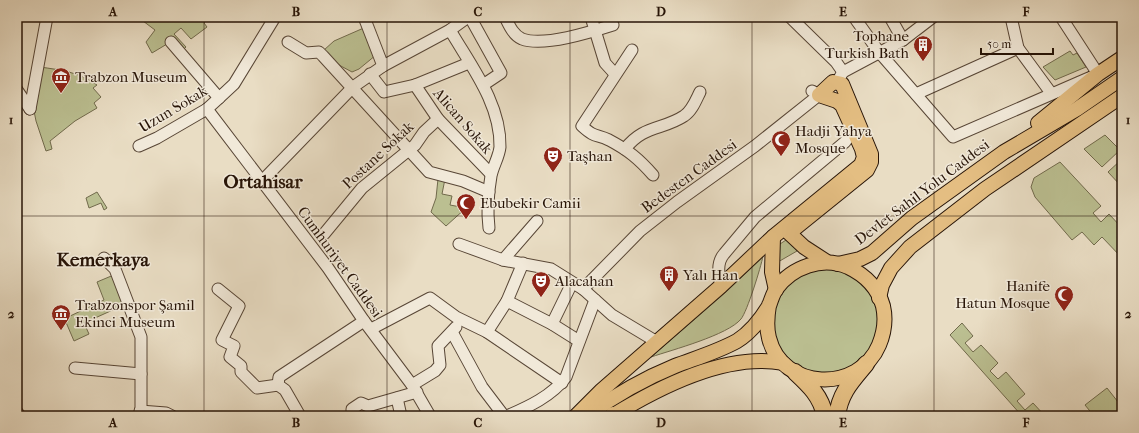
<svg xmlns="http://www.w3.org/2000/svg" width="1139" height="433" font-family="'IM FELL French Canon',serif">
	<rect width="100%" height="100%" fill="#e9ddc4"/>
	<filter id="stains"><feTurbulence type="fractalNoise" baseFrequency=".005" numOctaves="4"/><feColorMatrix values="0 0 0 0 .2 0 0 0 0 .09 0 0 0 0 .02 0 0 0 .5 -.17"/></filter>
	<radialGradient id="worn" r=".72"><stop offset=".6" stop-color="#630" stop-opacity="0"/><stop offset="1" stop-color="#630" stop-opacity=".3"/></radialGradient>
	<g fill="#bbbf91" stroke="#716a4c">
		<polygon points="146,17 209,17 204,23 207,27 191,39 181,28 174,34 186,47 183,50 167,44 152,53 146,42 155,30 143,21"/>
		<polygon points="366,27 376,55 359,69 352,72 339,65 324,50 334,41"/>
		<polygon points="1070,51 1073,55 1077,53 1086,67 1055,80 1043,67"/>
		<path d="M40 67C61 70 79 72 97 85L93 88 101 97 94 103 97 108 75 121 50 141 52 149 46 151 36 121 33 106Z"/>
		<polygon points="1105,135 1120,150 1102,167 1084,149"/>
		<polygon points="1122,159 1122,187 1108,172"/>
		<polygon points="1060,162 1101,206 1093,213 1101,222 1109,214 1122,228 1122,232 1117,238 1122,243 1122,258 1102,237 1094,245 1082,232 1072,240 1035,197 1031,187 1034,178"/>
		<polygon points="438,179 445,179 442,194 452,196 450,205 466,208 446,226 431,212 436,198"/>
		<polygon points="97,192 107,208 104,210 101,203 89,208 86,198"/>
		<polygon points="789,238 797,251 778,262 777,246"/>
		<path d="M763 256C761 267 747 312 741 319 728 335 672 350 651 357L726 292Z"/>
		<polygon points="816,267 850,272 875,296 880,331 864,362 830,377 794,367 772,337 774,300 784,284"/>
		<polygon points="116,274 126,304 84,323 89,334 74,341 65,320 68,317 104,300 97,282"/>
		<polygon points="962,323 973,336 965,343 973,352 981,345 998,363 990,371 998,379 1006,372 1025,394 1017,401 1025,410 1033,403 1045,416 1022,416 950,335"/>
		<polygon points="1107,388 1122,407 1112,416 1094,416 1085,405"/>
	</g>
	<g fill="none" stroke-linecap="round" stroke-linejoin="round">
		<g stroke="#584636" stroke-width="13">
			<g id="minor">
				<polyline points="364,17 383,66"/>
				<polyline points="470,17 501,73 483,85"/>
				<path d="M505 17C509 25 513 35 522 39 544 47 591 32 613 25"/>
				<polyline points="591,17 605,63 615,74"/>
				<polyline points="790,17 836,62 843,72"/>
				<polyline points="854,17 879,52 953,137 1098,74 1061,17"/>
				<polyline points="890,17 903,40"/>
				<polyline points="1011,17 1018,48 1051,93"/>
				<path d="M450 30C471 66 501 104 500 147 499 157 493 166 491 176 488 193 487 211 489 228"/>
				<polyline points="171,42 219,98"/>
				<polyline points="288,42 306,53 319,52 323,56 429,172 463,181 489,192"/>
				<path d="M632 50 582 126C595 138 596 134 609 140 628 150 639 159 653 175"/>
				<polyline points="370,74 384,92 415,85 469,63"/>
				<polyline points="837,82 843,72 903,40 933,17"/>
				<polyline points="415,85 438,119 491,174"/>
				<polyline points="17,90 30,109"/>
				<polyline points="916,94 1018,48"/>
				<polyline points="30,109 47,17"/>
				<polyline points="207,109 328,268 364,321 412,385 430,416"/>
				<polyline points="139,146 157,138 207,109 219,98 234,84 275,17"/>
				<path d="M625 149C643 125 663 130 684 116 692 111 696 100 700 92"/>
				<polyline points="262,181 353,87 383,66 450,30 468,17"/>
				<polyline points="324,234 362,188 415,145 424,132 438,119"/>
				<polyline points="459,244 503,260 551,269 583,289 612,315 657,342"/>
				<polyline points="104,258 115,269 141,337 141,416"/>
				<polyline points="503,260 537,221"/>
				<path d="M721 286C719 276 716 263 724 254L755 217 845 142 853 131"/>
				<polyline points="218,289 239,306 222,340 234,346 230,357 241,366 241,372 257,388 278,385"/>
				<polyline points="583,289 640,231 677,202 755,146 819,95 812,91"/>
				<polyline points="507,301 552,324 579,341"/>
				<polyline points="552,324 572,283"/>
				<polyline points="371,329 430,298 456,317 487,332 562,383"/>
				<polyline points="452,332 482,387 504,416"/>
				<polyline points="487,332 507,301 523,263"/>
				<polyline points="75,368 141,374"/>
				<polyline points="278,385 279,377 364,321"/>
				<polyline points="278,385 285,390 300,416"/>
				<polyline points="412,385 435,371 440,365 438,346 456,327"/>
				<polyline points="397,398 401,416"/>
				<polyline points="140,411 166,413 172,416"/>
				<polyline points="17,412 20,416"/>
				<polyline points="352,416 352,409 361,403 368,406 417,392"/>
				<path d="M507 416C528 407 552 396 566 377L595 300"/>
			</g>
		</g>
		<g stroke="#271407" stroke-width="16">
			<g id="major">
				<polyline points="1038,123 1098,74 1122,58"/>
				<polyline points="773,237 772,272 776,290"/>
				<polyline points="838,264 860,259 872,253 912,218 1004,152 1077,109 1122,78"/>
				<polyline points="879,298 882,285 891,268 910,247 985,189 1122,96"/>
				<polyline points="576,416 602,390 721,286 773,237 861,165 864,157 862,149 842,105 837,101 819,95 833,82 842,84 871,154 871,162 867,170 789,233 804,247 827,262"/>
				<path d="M586 416C614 396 643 379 675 366 696 358 717 352 737 341 750 333 761 319 769 306 771 300 773 294 776 289 792 267 822 256 848 267 865 275 878 288 883 306 886 319 884 333 879 345 859 393 782 391 769 338 766 327 767 317 769 305"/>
				<path d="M612 416C659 387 727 352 783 363"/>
			</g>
		</g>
		<g stroke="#271407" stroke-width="18">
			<g id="highway">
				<path d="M795 372C809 385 821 396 825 416"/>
				<polyline points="613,416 613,415"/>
				<path d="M837 416C840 393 851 382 866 364"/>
			</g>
		</g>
		<use href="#minor" stroke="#f1e9d9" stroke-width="11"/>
		<use href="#major" stroke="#e4be82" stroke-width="14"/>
		<use href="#highway" stroke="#e4be82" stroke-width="16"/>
	</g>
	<path fill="none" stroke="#271407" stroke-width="1" stroke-opacity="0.55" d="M204 17V416M387 17V416M570 17V416M752 17V416M934 17V416M17 216H1122"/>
	<defs>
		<g id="building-pin" transform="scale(1)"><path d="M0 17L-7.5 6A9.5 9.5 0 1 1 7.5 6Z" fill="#8f2418" stroke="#f1e9d9"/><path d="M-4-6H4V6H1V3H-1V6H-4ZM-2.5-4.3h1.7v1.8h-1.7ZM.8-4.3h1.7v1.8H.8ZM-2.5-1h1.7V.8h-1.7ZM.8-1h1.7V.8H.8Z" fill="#fff"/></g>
		<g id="museum-pin" transform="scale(1)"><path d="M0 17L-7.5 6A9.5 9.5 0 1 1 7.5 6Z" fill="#8f2418" stroke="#f1e9d9"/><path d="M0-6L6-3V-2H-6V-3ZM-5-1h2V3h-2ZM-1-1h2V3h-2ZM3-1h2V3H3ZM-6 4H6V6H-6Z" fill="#fff"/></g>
		<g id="mosque-pin" transform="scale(1)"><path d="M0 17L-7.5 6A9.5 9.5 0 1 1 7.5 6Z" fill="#8f2418" stroke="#f1e9d9"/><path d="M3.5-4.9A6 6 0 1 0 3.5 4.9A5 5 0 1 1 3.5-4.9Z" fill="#fff"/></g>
		<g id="theatre-pin" transform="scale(1)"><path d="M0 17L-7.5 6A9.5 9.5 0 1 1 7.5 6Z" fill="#8f2418" stroke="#f1e9d9"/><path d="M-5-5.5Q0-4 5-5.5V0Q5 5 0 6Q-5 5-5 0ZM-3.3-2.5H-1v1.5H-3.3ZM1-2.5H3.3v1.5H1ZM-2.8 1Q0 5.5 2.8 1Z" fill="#fff"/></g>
	</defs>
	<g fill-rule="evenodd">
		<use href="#building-pin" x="923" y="45"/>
		<use href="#museum-pin" x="61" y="77"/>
		<use href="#mosque-pin" x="781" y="140"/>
		<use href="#theatre-pin" x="553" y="156"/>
		<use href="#mosque-pin" x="466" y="203"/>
		<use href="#building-pin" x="669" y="275"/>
		<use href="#theatre-pin" x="541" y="281"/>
		<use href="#mosque-pin" x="1064" y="295"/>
		<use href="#museum-pin" x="61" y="314"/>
	</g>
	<g text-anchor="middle" stroke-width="3" stroke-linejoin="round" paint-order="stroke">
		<g font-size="15" fill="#271407" stroke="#f1e9d9" text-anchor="start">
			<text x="909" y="41" text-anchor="end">Tophane<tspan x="909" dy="17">Turkish Bath</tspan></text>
			<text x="75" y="82">Trabzon Museum</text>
			<text x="795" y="136">Hadji Yahya<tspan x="795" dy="17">Mosque</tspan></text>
			<text x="567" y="161">Taşhan</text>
			<text x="480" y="208">Ebubekir Camii</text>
			<text x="683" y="280">Yalı Han</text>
			<text x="555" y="286">Alacahan</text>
			<text x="1050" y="291" text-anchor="end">Hanife<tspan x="1050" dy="17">Hatun Mosque</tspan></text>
			<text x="75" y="310">Trabzonspor Şamil<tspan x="75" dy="17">Ekinci Museum</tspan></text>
		</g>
		<g font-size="15" fill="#271407" stroke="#f1e9d9">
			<text transform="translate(173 109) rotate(-31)" y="5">Uzun Sokak</text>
			<text transform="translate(463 121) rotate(49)" y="5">Alican Sokak</text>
			<text transform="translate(378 155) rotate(-43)" y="5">Postane Sokak</text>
			<text transform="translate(689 176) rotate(-36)" y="5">Bedesten Caddesi</text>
			<text transform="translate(922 192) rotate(-37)" y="5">Devlet Sahil Yolu Caddesi</text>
			<text transform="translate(340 262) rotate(54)" y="5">Cumhuriyet Caddesi</text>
		</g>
		<g font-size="19" font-weight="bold" fill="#271407" stroke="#f1e9d9">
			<text x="263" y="188">Ortahisar</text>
			<text x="103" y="266">Kemerkaya</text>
		</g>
	</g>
	<rect width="1139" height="433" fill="none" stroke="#e9ddc4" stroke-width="44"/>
	<path d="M981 48v6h72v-6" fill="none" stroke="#271407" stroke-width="2"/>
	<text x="987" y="48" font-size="12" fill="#271407" stroke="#f1e9d9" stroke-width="3" paint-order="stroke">50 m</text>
	<rect x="22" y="22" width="1095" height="389" fill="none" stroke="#271407" stroke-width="1.5"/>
	<g font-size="13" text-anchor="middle" font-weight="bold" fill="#271407">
		<text x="113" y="16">A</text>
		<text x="296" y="16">B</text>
		<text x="478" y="16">C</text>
		<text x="661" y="16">D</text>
		<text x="843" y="16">E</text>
		<text x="1026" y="16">F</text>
		<text x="11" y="124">1</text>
		<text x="1128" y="124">1</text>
		<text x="11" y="318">2</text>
		<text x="1128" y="318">2</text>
		<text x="113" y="427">A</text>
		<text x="296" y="427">B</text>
		<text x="478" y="427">C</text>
		<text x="661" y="427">D</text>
		<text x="843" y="427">E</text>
		<text x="1026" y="427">F</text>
	</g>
	<rect width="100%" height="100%" filter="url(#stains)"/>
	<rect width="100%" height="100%" fill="url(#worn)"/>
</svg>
